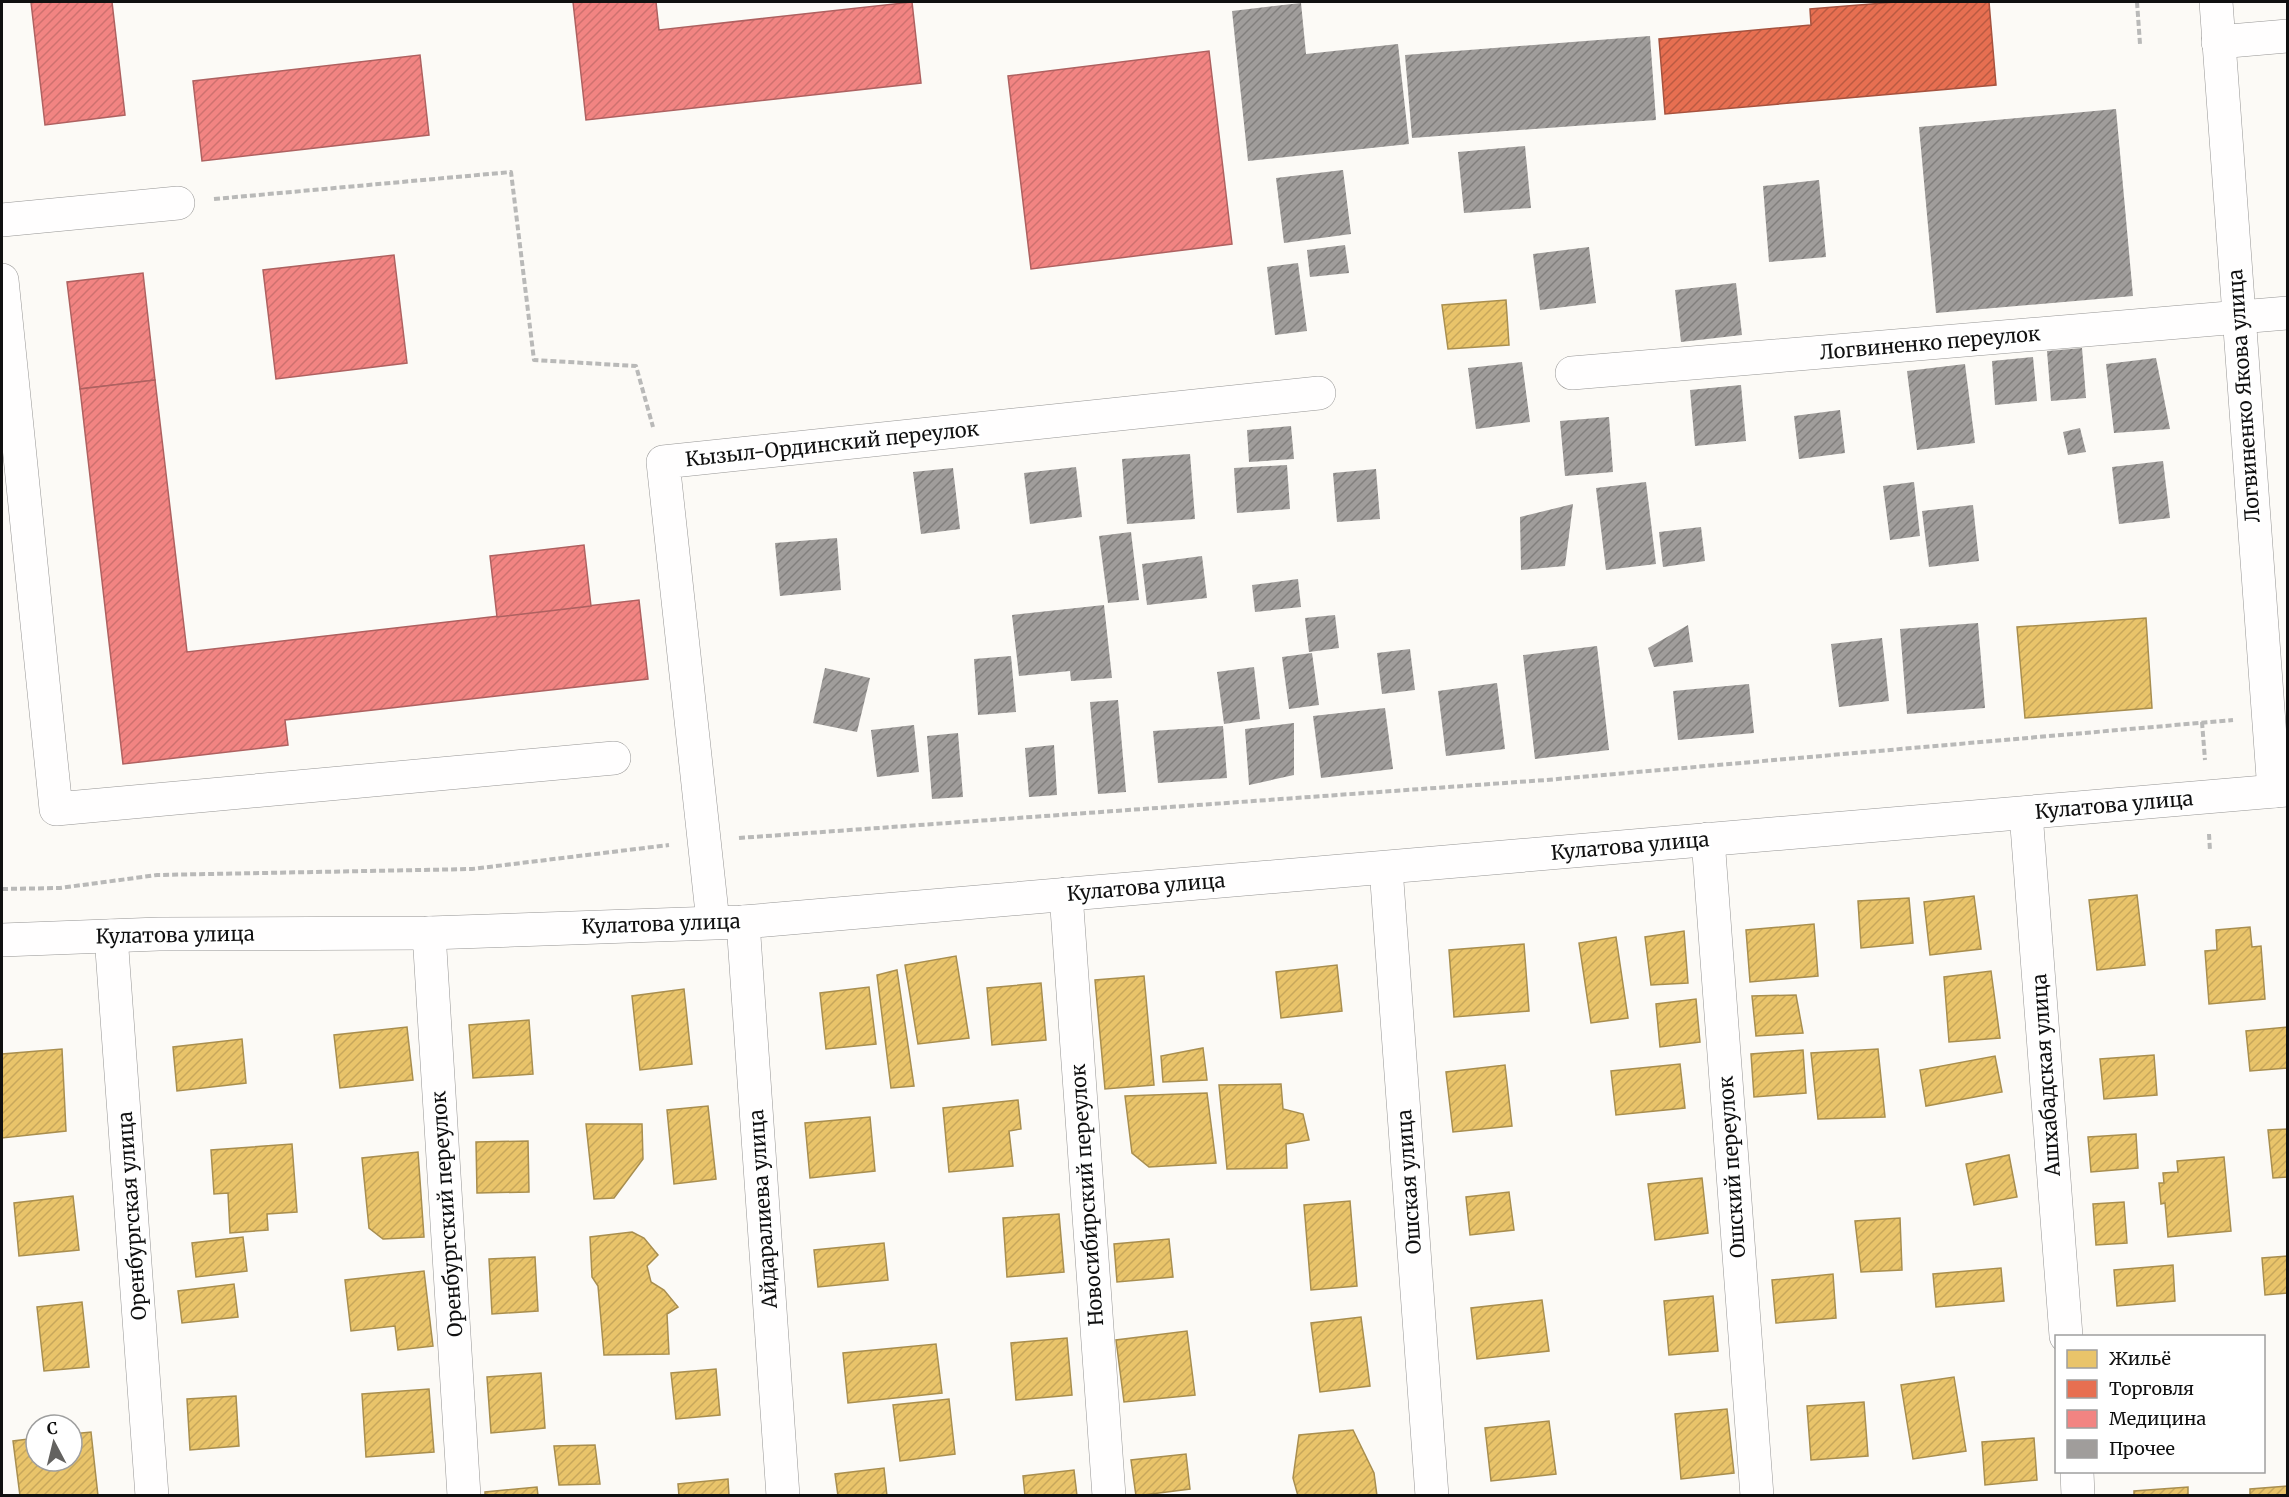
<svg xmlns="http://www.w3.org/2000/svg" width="2289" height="1497" font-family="Merriweather,serif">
	<defs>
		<pattern id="homes-hatch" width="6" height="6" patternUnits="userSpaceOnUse" patternTransform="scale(1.5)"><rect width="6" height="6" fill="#e9c46a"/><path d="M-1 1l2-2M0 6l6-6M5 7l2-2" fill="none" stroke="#c7a75b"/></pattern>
		<pattern id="shops-hatch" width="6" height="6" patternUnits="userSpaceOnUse" patternTransform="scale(1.5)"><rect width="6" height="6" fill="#e76f51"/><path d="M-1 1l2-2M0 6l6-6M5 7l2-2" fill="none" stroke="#ba5a42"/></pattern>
		<pattern id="health-hatch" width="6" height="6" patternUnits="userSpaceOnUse" patternTransform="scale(1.5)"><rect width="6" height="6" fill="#f28482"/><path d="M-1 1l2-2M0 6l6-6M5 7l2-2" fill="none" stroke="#ce716f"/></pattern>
		<pattern id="building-hatch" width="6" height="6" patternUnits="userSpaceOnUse" patternTransform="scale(1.5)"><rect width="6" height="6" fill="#a09d9b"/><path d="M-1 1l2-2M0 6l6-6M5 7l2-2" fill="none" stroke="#817f7d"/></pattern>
	</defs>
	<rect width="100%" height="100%" fill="#fcfaf6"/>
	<g fill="url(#homes-hatch)" stroke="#a88e4f" stroke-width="1.5">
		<polygon points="1506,300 1509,345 1448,349 1442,305"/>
		<polygon points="2146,618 2152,708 2025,718 2017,627"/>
		<polygon points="2137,895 2145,965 2097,970 2089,900"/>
		<polygon points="1974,896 1981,949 1930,955 1924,902"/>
		<polygon points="1909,898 1913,943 1861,948 1858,901"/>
		<polygon points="1814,924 1818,976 1750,982 1746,930"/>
		<polygon points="2250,927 2252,947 2261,946 2265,999 2209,1004 2205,951 2217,950 2216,930"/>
		<polygon points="1684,931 1688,983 1651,985 1645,937"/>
		<polygon points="1616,937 1628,1018 1591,1023 1579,943"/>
		<polygon points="1524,944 1529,1011 1454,1017 1449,950"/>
		<polygon points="956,956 969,1038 918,1044 905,965"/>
		<polygon points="1337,965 1342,1011 1281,1018 1276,972"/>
		<polygon points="897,970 914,1086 891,1088 877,975"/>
		<polygon points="1991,971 2000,1038 1949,1042 1944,977"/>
		<polygon points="1144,976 1154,1085 1105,1089 1095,980"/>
		<polygon points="1041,983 1046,1040 992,1045 987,988"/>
		<polygon points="869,987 876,1044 826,1049 820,993"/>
		<polygon points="684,989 692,1064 640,1070 632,996"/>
		<polygon points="1796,995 1803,1033 1756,1036 1752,996"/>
		<polygon points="1696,999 1700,1042 1660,1047 1656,1004"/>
		<polygon points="529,1020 533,1074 473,1078 469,1025"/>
		<polygon points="407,1027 413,1080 340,1088 334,1035"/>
		<polygon points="2288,1027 2288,1068 2250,1071 2246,1031"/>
		<polygon points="242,1039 246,1083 177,1091 173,1047"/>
		<polygon points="1203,1048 1207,1080 1163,1082 1161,1056"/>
		<polygon points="62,1049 66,1131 2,1138 2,1054"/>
		<polygon points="1878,1049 1885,1117 1818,1119 1811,1053"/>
		<polygon points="1803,1050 1806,1093 1754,1097 1751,1054"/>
		<polygon points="2154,1055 2157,1095 2104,1099 2100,1059"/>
		<polygon points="1995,1056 2002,1092 1926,1106 1920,1070"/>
		<polygon points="1680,1064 1685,1108 1616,1115 1611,1071"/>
		<polygon points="1505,1065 1512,1126 1453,1132 1446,1072"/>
		<polygon points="1281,1084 1283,1109 1303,1114 1309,1140 1286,1144 1287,1168 1227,1169 1219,1085"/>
		<polygon points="1207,1093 1216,1163 1149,1167 1132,1153 1125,1096"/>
		<polygon points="1018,1100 1021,1129 1009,1131 1013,1166 949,1172 943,1108"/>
		<polygon points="708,1106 716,1179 674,1184 667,1110"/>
		<polygon points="870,1117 875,1171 810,1178 805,1123"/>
		<polygon points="586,1124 642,1124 643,1159 614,1198 594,1199"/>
		<polygon points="2288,1129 2288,1177 2273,1178 2268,1130"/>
		<polygon points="2136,1134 2138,1168 2091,1172 2088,1137"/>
		<polygon points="528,1141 529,1192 477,1193 476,1142"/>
		<polygon points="292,1144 297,1212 267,1214 268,1230 230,1233 228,1193 214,1194 211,1150"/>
		<polygon points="418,1152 424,1237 383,1239 369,1228 362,1158"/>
		<polygon points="2009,1155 2017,1197 1974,1205 1966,1164"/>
		<polygon points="2224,1157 2231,1231 2168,1237 2165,1203 2161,1204 2159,1183 2164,1183 2163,1173 2178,1172 2177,1161"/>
		<polygon points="1702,1178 1708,1233 1655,1240 1648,1184"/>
		<polygon points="1509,1192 1514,1230 1470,1235 1466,1197"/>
		<polygon points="73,1196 79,1250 19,1256 14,1203"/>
		<polygon points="1350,1201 1357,1286 1311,1290 1304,1205"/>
		<polygon points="2124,1202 2127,1243 2096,1245 2093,1204"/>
		<polygon points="1059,1214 1064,1272 1007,1277 1003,1218"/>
		<polygon points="1900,1218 1902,1270 1861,1272 1855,1221"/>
		<polygon points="632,1232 644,1238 658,1255 647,1266 651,1282 664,1290 678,1307 667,1314 669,1354 604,1355 598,1286 592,1277 590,1237"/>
		<polygon points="243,1237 247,1271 196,1277 192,1243"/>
		<polygon points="1169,1239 1173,1277 1117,1282 1114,1244"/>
		<polygon points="884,1243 888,1280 818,1287 814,1250"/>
		<polygon points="2288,1256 2288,1293 2265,1295 2262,1258"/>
		<polygon points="535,1257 538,1311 492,1314 489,1259"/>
		<polygon points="2173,1265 2175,1301 2117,1306 2114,1270"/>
		<polygon points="2001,1268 2004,1301 1936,1307 1933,1274"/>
		<polygon points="424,1271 433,1346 398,1350 395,1326 351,1331 345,1280"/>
		<polygon points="1833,1274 1836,1318 1776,1323 1772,1280"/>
		<polygon points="234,1284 238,1317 182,1323 178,1291"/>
		<polygon points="1713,1296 1718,1351 1669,1355 1664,1301"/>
		<polygon points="1542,1300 1549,1351 1477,1359 1471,1308"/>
		<polygon points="82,1302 89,1367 44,1371 37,1307"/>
		<polygon points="1361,1317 1370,1386 1320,1392 1311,1323"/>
		<polygon points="1187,1331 1195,1395 1124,1402 1116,1340"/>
		<polygon points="1067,1338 1072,1395 1016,1400 1011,1343"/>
		<polygon points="936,1344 942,1393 848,1403 843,1353"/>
		<polygon points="716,1369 720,1415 676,1419 671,1373"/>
		<polygon points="541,1373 545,1428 491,1433 487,1377"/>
		<polygon points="1954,1377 1966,1451 1913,1459 1901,1385"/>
		<polygon points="429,1389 434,1452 366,1457 362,1394"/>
		<polygon points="236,1396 239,1446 190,1450 187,1399"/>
		<polygon points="949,1399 955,1454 900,1461 893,1405"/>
		<polygon points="1864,1402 1868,1456 1811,1460 1807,1406"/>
		<polygon points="1727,1409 1734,1473 1681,1479 1675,1414"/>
		<polygon points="1549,1421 1556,1474 1491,1481 1485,1428"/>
		<polygon points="1353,1430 1374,1473 1377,1496 1298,1496 1293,1478 1299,1435"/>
		<polygon points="91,1432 98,1496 20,1496 13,1441 36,1438 36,1461 72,1461 72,1434"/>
		<polygon points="2034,1438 2037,1480 1985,1485 1982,1442"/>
		<polygon points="595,1445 600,1484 559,1485 554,1446"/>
		<polygon points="1186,1454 1190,1489 1136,1496 1131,1460"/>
		<polygon points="884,1468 887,1496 838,1496 835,1474"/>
		<polygon points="1074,1470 1077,1496 1025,1496 1023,1476"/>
		<polygon points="728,1479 729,1496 679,1496 678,1484"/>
		<polygon points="2288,1486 2288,1496 2250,1496 2250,1489"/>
		<polygon points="537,1487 538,1496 485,1496 485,1492"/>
		<polygon points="2188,1487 2188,1496 2134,1496 2134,1491"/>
	</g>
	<polygon fill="url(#shops-hatch)" stroke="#a6523e" stroke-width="1.5" points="1896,2 1989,2 1996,85 1665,114 1659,39 1811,25 1810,9"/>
	<g fill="url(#health-hatch)" stroke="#ae6160" stroke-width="1.5">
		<polygon points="31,2 112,2 125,115 45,125"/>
		<polygon points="573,2 656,2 659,30 912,2 921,83 586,120"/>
		<polygon points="1209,51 1232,244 1031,269 1008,76"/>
		<polygon points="420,55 429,135 202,161 193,81"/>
		<polygon points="394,255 407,363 276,379 263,270"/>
		<polygon points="143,273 155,380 80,389 67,282"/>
		<polygon points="155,380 187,652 639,600 648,679 285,720 288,745 123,764 80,389"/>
		<polygon points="584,545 591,606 497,617 490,556"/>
	</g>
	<g fill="url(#building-hatch)">
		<polygon points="1301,3 1306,54 1398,44 1409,144 1248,161 1232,11"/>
		<polygon points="1650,36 1656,120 1412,138 1405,55"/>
		<polygon points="2116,109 2133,296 1936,313 1919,127"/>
		<polygon points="1525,146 1531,208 1464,213 1458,152"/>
		<polygon points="1343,170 1351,234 1284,243 1276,178"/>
		<polygon points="1819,180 1826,257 1769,262 1763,186"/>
		<polygon points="1345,245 1349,273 1310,277 1307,250"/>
		<polygon points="1589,247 1596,303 1540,310 1533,254"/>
		<polygon points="1298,263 1307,331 1275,335 1267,267"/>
		<polygon points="1736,283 1742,335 1681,342 1675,290"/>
		<polygon points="2082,348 2086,398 2051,401 2047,351"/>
		<polygon points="2033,357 2037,401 1995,405 1992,361"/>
		<polygon points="2156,358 2170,429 2114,433 2106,364"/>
		<polygon points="1522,362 1530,422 1476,429 1468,368"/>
		<polygon points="1965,364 1975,443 1917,450 1907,371"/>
		<polygon points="1741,385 1746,441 1695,446 1690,390"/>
		<polygon points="1840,410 1845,453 1799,459 1794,416"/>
		<polygon points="1609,417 1613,472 1565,476 1560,421"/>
		<polygon points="1291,426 1294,459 1249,462 1247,430"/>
		<polygon points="2080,428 2086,452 2068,455 2063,432"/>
		<polygon points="1190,454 1195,519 1127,524 1122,459"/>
		<polygon points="2163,461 2170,518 2119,524 2112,467"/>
		<polygon points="1287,465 1290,509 1237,513 1234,468"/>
		<polygon points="1076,467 1082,517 1030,524 1024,473"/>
		<polygon points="953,468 960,529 921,534 913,472"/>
		<polygon points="1376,469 1380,519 1337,522 1333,473"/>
		<polygon points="1646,482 1656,564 1606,570 1596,488"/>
		<polygon points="1914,482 1920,536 1890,540 1883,486"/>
		<polygon points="1573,504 1565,566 1521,570 1520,517"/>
		<polygon points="1973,505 1979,561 1929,567 1922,511"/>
		<polygon points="1701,527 1705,561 1663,567 1659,532"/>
		<polygon points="1131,532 1139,600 1108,603 1099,536"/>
		<polygon points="837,538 841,590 780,596 775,543"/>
		<polygon points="1202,556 1207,598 1147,605 1142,564"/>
		<polygon points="1298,579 1301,607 1255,612 1252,585"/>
		<polygon points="1104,605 1112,678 1071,681 1070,671 1019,676 1012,615"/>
		<polygon points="1335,615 1339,648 1309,652 1305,618"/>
		<polygon points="1978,623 1985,708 1907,714 1900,629"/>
		<polygon points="1688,625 1693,662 1654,667 1648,648"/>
		<polygon points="1882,638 1889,701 1839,707 1831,644"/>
		<polygon points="1597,646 1609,750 1535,759 1523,655"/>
		<polygon points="1410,649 1415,690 1382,694 1377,653"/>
		<polygon points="1312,653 1319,705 1289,709 1282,657"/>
		<polygon points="1011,656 1016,712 978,715 974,659"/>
		<polygon points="1254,667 1260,719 1224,724 1217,672"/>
		<polygon points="825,668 870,678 857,732 813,723"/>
		<polygon points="1497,683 1505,749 1446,756 1438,691"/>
		<polygon points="1749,684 1754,733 1678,740 1673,691"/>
		<polygon points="1118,700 1126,792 1098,794 1090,702"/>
		<polygon points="1385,708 1393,769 1321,778 1313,716"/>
		<polygon points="1294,723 1294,775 1249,785 1245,729"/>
		<polygon points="914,725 919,772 877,777 871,730"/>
		<polygon points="1223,726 1227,778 1158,783 1153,731"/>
		<polygon points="958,733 963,797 932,799 927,736"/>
		<polygon points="1054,745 1057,795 1029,797 1025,748"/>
	</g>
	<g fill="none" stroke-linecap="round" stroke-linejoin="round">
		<g stroke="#969594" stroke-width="34">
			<g id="minor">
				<polyline points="2216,2 2274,791"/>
				<polyline points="2218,42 2288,36"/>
				<polyline points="2,220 178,203"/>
				<polyline points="2,280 56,809 614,758"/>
				<polyline points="1572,373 2288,313"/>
				<polyline points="2026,813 2066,1336"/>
				<polyline points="1708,839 1757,1496"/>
				<polyline points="1386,868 1432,1496"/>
				<polyline points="1066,894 1109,1496"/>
				<polyline points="713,922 663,462 1319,393"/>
				<polyline points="743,922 783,1496"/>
				<polyline points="429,933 464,1496"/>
				<polyline points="111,936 152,1496"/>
				<polyline points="2,940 159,934 429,933 743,922 2288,790"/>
				<polyline points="2077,1472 2078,1496"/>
			</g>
		</g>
		<g stroke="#b9b9b8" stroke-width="4" stroke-dasharray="6 3" stroke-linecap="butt">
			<polyline points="2137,2 2140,44"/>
			<polyline points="214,199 511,172 534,360 636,366 653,427"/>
			<polyline points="2202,722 2205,760"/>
			<polyline points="2209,834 2210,851"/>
			<polyline points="739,838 1546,780 2233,720"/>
			<polyline points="2,889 60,888 157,875 472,869 669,845"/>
		</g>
		<use href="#minor" stroke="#fffefe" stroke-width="33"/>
	</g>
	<g text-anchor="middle" stroke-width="6" stroke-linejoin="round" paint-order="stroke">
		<g font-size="20" fill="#101010" stroke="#fff">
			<text transform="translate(1930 343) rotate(-5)" y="7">Логвиненко переулок</text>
			<text transform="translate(2244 396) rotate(-94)" y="7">Логвиненко Якова улица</text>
			<text transform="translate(832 444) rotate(-6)" y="7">Кызыл-Ординский переулок</text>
			<text transform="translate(2114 805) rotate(-5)" y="7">Кулатова улица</text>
			<text transform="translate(1630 846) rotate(-5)" y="7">Кулатова улица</text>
			<text transform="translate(1146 887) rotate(-5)" y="7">Кулатова улица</text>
			<text transform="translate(661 924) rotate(-2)" y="7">Кулатова улица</text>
			<text transform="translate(175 935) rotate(-1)" y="7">Кулатова улица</text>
			<text transform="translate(2046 1075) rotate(-94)" y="7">Ашхабадская улица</text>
			<text transform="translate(1732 1167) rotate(-94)" y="7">Ошский переулок</text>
			<text transform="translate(1409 1182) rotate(-94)" y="7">Ошская улица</text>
			<text transform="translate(1087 1195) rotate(-94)" y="7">Новосибирский переулок</text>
			<text transform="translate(763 1209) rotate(-94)" y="7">Айдаралиева улица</text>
			<text transform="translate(447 1214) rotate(-94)" y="7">Оренбургский переулок</text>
			<text transform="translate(132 1216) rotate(-94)" y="7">Оренбургская улица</text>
		</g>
	</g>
	<rect width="2289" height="1497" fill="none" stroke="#101010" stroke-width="6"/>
	<rect x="2055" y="1335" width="210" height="138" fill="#ffffff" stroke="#9f9f9f" stroke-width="1.5"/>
	<rect x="2067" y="1350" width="30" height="18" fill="#e9c46a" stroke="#9f9f9f" stroke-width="1.5"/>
	<text x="2109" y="1365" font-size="18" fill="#101010">Жильё</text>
	<rect x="2067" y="1380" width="30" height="18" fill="#e76f51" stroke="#9f9f9f" stroke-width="1.5"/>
	<text x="2109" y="1395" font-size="18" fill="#101010">Торговля</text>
	<rect x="2067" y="1410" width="30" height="18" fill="#f28482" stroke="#9f9f9f" stroke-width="1.5"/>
	<text x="2109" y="1425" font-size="18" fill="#101010">Медицина</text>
	<rect x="2067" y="1440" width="30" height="18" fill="#a09d9b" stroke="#9f9f9f" stroke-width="1.5"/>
	<text x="2109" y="1455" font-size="18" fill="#101010">Прочее</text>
	<g transform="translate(54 1443) rotate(353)"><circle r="28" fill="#ffffff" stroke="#9f9f9f" stroke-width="1.5"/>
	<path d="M0-4.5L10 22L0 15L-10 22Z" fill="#636260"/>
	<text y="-9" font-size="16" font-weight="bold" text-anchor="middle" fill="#101010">С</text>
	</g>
</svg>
